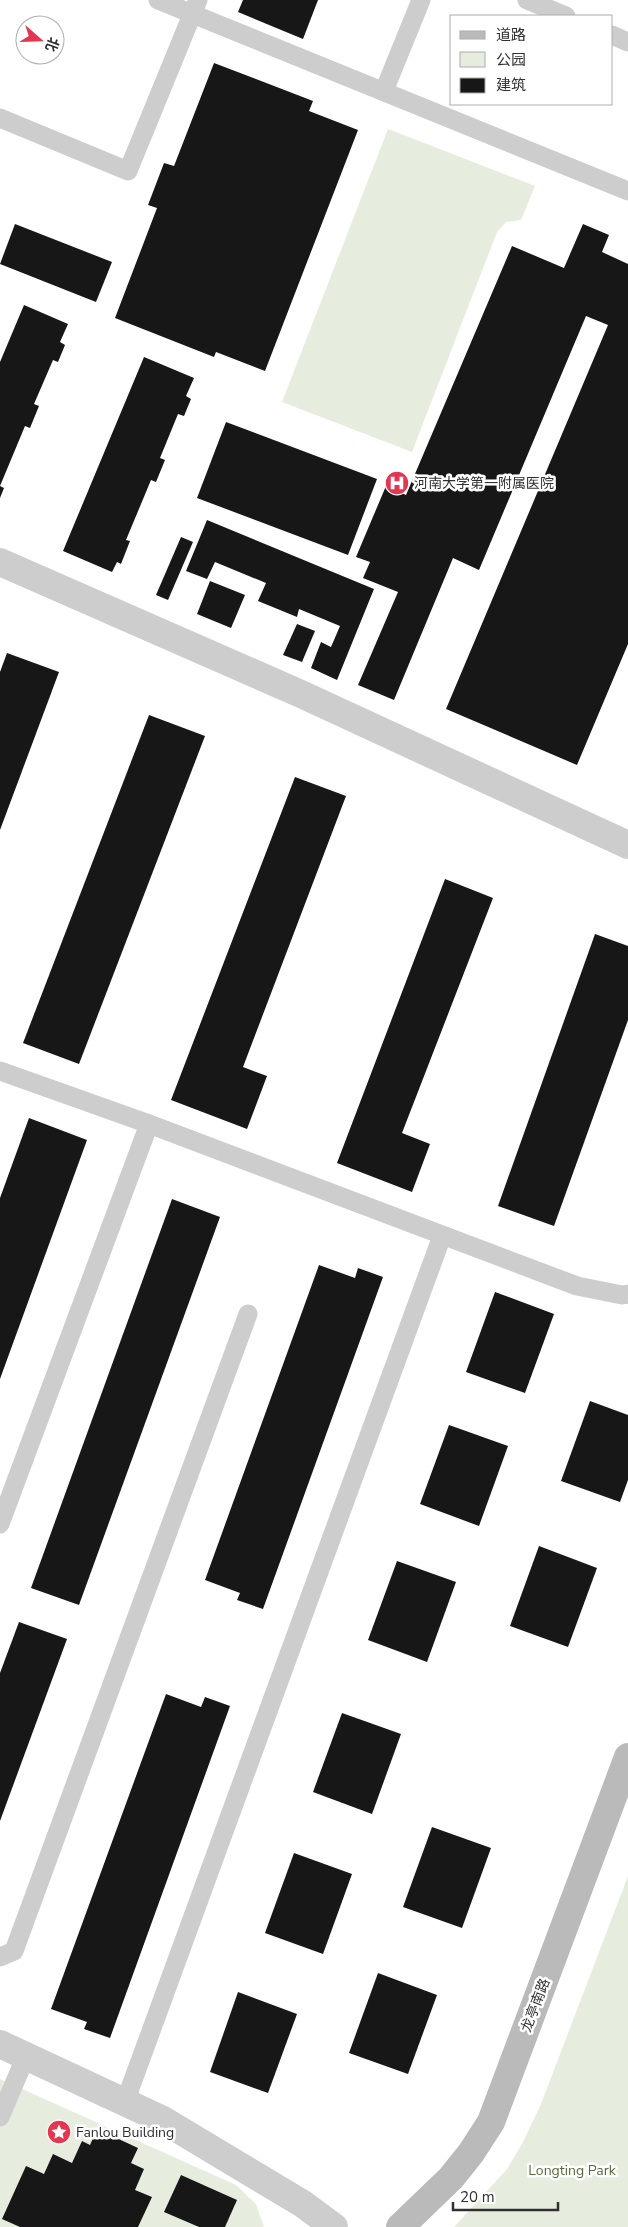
<svg xmlns="http://www.w3.org/2000/svg" width="628" height="2227" font-family="'Nunito Sans','Noto Sans SC',sans-serif">
	<rect width="100%" height="100%" fill="#fff"/>
	<g fill="#e7edde">
		<polygon points="388,129 535,186 521,220 506,222 497,232 412,452 282,402"/>
		<polygon points="628,1876 628,2227 454,2227 507,2169 522,2144 541,2104"/>
		<polygon points="0,2079 236,2185 256,2204 264,2227 0,2227"/>
	</g>
	<g fill="#171717">
		<polygon points="243,0 318,0 303,39 238,12"/>
		<polygon points="214,63 313,101 309,111 358,130 265,371 216,352 214,357 115,318 157,208 148,205 164,163 174,166"/>
		<polygon points="15,224 112,262 96,302 0,264"/>
		<polygon points="583,224 609,235 602,252 628,264 628,644 577,765 446,709 608,325 586,316 479,570 453,558 394,700 358,685 398,592 363,578 370,562 356,557 386,486 406,495 512,246 564,268"/>
		<polygon points="24,305 68,324 60,342 65,345 58,362 53,360 34,404 39,406 30,428 25,426 0,486 0,362"/>
		<polygon points="144,357 194,378 186,396 191,399 184,416 178,414 160,458 165,460 156,482 151,480 126,540 130,541 121,564 117,562 112,572 63,551"/>
		<polygon points="226,422 377,479 348,555 197,498"/>
		<polygon points="0,486 4,488 0,498"/>
		<polygon points="207,520 374,589 337,680 311,668 321,642 331,647 340,626 299,609 297,617 258,601 266,583 215,562 207,579 186,571"/>
		<polygon points="181,537 193,542 168,600 156,595"/>
		<polygon points="210,581 245,595 231,628 197,614"/>
		<polygon points="297,624 315,631 302,662 283,655"/>
		<polygon points="7,653 59,672 0,830 0,672"/>
		<polygon points="149,715 205,736 79,1064 23,1043"/>
		<polygon points="295,777 346,796 243,1067 267,1076 247,1129 171,1100"/>
		<polygon points="445,879 493,898 402,1133 430,1144 412,1192 337,1163"/>
		<polygon points="595,934 628,946 628,1020 554,1226 498,1206"/>
		<polygon points="29,1118 87,1140 0,1379 0,1198"/>
		<polygon points="172,1199 220,1217 79,1605 31,1588"/>
		<polygon points="319,1265 355,1278 358,1268 383,1277 263,1609 237,1600 240,1593 205,1580"/>
		<polygon points="495,1292 554,1314 525,1393 466,1372"/>
		<polygon points="590,1401 628,1415 628,1480 620,1502 561,1481"/>
		<polygon points="449,1425 508,1446 479,1526 420,1504"/>
		<polygon points="539,1546 597,1568 568,1647 510,1626"/>
		<polygon points="397,1561 456,1582 427,1662 368,1640"/>
		<polygon points="19,1622 67,1639 0,1821 0,1673"/>
		<polygon points="166,1694 201,1707 205,1697 230,1706 110,2038 84,2029 87,2022 51,2009"/>
		<polygon points="342,1713 401,1734 372,1814 313,1792"/>
		<polygon points="432,1827 491,1848 462,1928 403,1907"/>
		<polygon points="294,1853 352,1874 323,1954 265,1933"/>
		<polygon points="378,1973 437,1995 408,2074 349,2053"/>
		<polygon points="238,1992 297,2014 268,2093 210,2072"/>
		<polygon points="97,2129 138,2148 131,2163 144,2169 135,2190 152,2197 138,2227 20,2227 2,2219 26,2166 44,2174 53,2154 72,2163 82,2141 90,2145"/>
		<polygon points="181,2175 237,2200 225,2227 199,2227 164,2212"/>
	</g>
	<g fill="none" stroke-linecap="round" stroke-linejoin="round">
		<g stroke="#cdcdcd" stroke-width="19">
			<polyline points="158,0 628,191"/>
			<polyline points="527,0 566,16"/>
			<polyline points="612,35 628,42"/>
			<polyline points="384,91 421,0"/>
			<polyline points="0,118 128,171 198,0"/>
			<polyline points="0,1071 149,1124 577,1286 622,1295 628,1294"/>
			<polyline points="0,1524 149,1124"/>
			<polyline points="0,1957 14,1951 248,1314"/>
			<polyline points="125,2102 442,1236"/>
			<polyline points="0,2117 26,2056"/>
		</g>
		<g stroke="#cdcdcd" stroke-width="28">
			<polyline points="0,562 301,694 628,845"/>
			<polyline points="0,2044 163,2120 303,2204 334,2227"/>
		</g>
		<polyline stroke="#bababa" stroke-width="28" points="400,2227 451,2178 471,2153 491,2122 628,1757"/>
	</g>
	<defs>
		<g id="hospital-disc" transform="scale(1.25)"><circle r="9.5" fill="#e33651" stroke="#fff"/><path d="M-5-5h3v3.5h4V-5h3V5h-3V1.5h-4V5h-3Z" fill="#fff"/></g>
		<g id="sight-disc" transform="scale(1.25)"><circle r="9.5" fill="#e33651" stroke="#fff"/><path d="M0-6L1.8-2.2L6-1.7L2.9 1.2L3.7 5.4L0 3.3L-3.7 5.4L-2.9 1.2L-6-1.7L-1.8-2.2Z" fill="#fff"/></g>
	</defs>
	<g fill-rule="evenodd">
		<use href="#hospital-disc" x="397" y="483"/>
		<use href="#sight-disc" x="59" y="2132"/>
	</g>
	<g text-anchor="middle" stroke-width="5" stroke-linejoin="round" paint-order="stroke">
		<g font-size="14" fill="#303030" stroke="#fff" text-anchor="start">
			<text x="414" y="488">河南大学第一附属医院</text>
			<text x="76" y="2137">Fanlou Building</text>
		</g>
		<g font-size="14" fill="#303030" stroke="#fff">
			<text transform="translate(535 2005) rotate(-69)" y="5">龙亭南路</text>
		</g>
		<g font-size="14" fill="#576b3d" stroke="#fff">
			<text x="572" y="2175">Longting Park</text>
		</g>
	</g>
	<rect x="450" y="15" width="162" height="90" fill="#ffffff" stroke="#acacac"/>
	<rect x="460" y="31" width="25" height="8" fill="#bababa" stroke="#acacac"/>
	<text x="496" y="40" font-size="15" fill="#303030">道路</text>
	<rect x="460" y="52" width="25" height="15" fill="#e7edde" stroke="#acacac"/>
	<text x="496" y="65" font-size="15" fill="#303030">公园</text>
	<rect x="460" y="78" width="25" height="15" fill="#171717" stroke="#acacac"/>
	<text x="496" y="90" font-size="15" fill="#303030">建筑</text>
	<g transform="translate(40 40) rotate(110)"><circle r="24" fill="#ffffff" stroke="#acacac"/>
	<path d="M0-4L9 19L0 12L-9 19Z" fill="#e33651"/>
	<text y="-8" font-size="14" font-weight="bold" text-anchor="middle" fill="#303030">北</text>
	</g>
	<path d="M453 2202v8h105v-8" fill="none" stroke="#303030" stroke-width="2.5"/>
	<text x="460" y="2202" font-size="15" fill="#303030" stroke="#ffffff" stroke-width="4" paint-order="stroke">20 m</text>
</svg>
